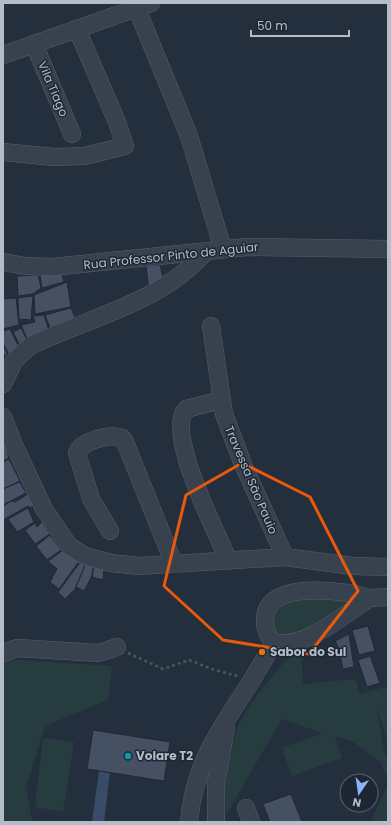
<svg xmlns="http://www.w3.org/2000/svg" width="391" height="825" font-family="Poppins,sans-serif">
	<rect width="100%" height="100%" fill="#242f3e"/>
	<g fill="#263c3f">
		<polygon points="284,598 332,598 351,604 299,636 283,636 274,630 273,607"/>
		<polygon points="301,648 303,684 355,679 360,694 388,686 388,744 377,709 384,751 388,759 388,782 382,764 352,741 335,736 342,758 292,776 282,748 323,733 282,719 226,815 224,775 239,723 256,696 285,661"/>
		<polygon points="3,659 112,666 108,700 45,726 26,787 32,822 3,822"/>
		<polygon points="43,738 74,742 63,812 35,807"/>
		<polygon points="388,784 388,822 373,822 372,819"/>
	</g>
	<polygon fill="#394c67" points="99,771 110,772 104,822 92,822"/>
	<g fill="#455162" stroke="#1f2835">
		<polygon points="160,265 165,286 149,291 146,266"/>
		<polygon points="61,271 64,282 42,288 40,275"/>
		<polygon points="38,275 41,288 33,294 18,296 17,276"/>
		<polygon points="67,282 71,307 35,314 34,295"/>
		<polygon points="33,296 31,320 19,319 18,298"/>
		<polygon points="16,298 19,325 3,329 3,299"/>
		<polygon points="71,308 77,322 52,333 45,315"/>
		<polygon points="44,315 50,334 29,343 21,325 35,322 33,316"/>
		<polygon points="21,328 29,344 21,348 13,332"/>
		<polygon points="10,329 20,349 9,355 3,343 3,331"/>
		<polygon points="3,345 8,355 3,355"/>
		<polygon points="4,439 9,458 3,461 3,439"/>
		<polygon points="9,459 20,481 3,489 3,462"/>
		<polygon points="20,482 26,493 3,505 3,489"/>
		<polygon points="28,494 35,505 30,508 28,506 3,520 3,506 11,501 15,502"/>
		<polygon points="28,508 34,522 17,532 8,519"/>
		<polygon points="42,522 50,534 35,544 25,530 35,523 37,527"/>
		<polygon points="50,535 61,550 47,560 36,546"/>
		<polygon points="62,551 80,560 59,589 50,582 57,569 48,561"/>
		<polygon points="81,561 86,563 75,589 65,599 58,592"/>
		<polygon points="86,563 94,565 91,578 84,591 76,587"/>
		<polygon points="94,565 104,568 103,580 92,577"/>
		<polygon points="368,626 375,651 359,655 352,630"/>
		<polygon points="349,634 354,667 343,669 339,649 335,641"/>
		<polygon points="370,656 380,683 367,687 358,660"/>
		<polygon points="93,730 170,742 164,781 87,769"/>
		<polygon points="291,794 302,822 270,822 263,804"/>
	</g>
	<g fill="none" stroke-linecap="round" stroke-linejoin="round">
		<g stroke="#565f6c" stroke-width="18">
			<g id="minor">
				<polyline points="137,9 189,136 223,249"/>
				<polyline points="34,44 72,134"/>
				<polyline points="3,55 151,3"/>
				<polyline points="3,152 54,157 85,156 125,146 117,122 77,29"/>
				<polyline points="3,262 25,266 52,267 247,247 388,249"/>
				<polyline points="211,326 224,414 242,462 285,557"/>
				<path d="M3 384 14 361 30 346C89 317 162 303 206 251"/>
				<path d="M221 400 186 409C165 434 217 532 228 560"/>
				<polyline points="3,417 15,447 44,509 69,546 85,556 111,563 139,566 285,557 353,566 388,567"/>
				<path d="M110 531 91 499 77 453C81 441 111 433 122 438L125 442 174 564"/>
				<path d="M370 598C346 613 303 651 274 642 267 636 265 630 265 621 264 582 329 590 355 594 360 595 365 597 370 598 376 598 382 597 388 597"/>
				<polyline points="3,653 17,648 99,653 117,647"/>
				<polyline points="246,808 251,822"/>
				<path d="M189 822C194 768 214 738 243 694 254 677 264 660 274 642"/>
				<polyline points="216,822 216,783 226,728"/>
			</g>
		</g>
		<polyline stroke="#44595c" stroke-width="2.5" stroke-dasharray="3 3" stroke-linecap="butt" points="128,653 163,669 189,660 212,669 237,676"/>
		<use href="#minor" stroke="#38414e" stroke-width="17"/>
	</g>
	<path fill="none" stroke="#e8590c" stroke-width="3" stroke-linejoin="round" d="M242 463 310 497 358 591 309 654 223 640 164 586 186 495Z"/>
	<circle fill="#e8710a" stroke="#1d2633" stroke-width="1.5" cx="262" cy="652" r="4"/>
	<circle fill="#0f9aa8" stroke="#1d2633" stroke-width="1.5" cx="128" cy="756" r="4"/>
	<g text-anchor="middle" stroke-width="3" stroke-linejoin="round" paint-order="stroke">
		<g font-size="12" fill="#b4bcc9" stroke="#1d2633">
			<text transform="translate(53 89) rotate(67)" y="4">Vila Tiago</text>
			<text transform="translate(171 256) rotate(-6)" y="4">Rua Professor Pinto de Aguiar</text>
			<text transform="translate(251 480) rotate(67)" y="4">Travessa São Pauio</text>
		</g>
		<g font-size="12" font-weight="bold" fill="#b4bcc9" stroke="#1d2633" text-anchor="start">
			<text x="270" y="656">Sabor do Sul</text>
			<text x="136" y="760">Volare T2</text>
		</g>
	</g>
	<rect width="391" height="825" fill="none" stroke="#b4bcc9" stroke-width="8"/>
	<g transform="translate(359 793) rotate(193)"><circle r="19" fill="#1d2633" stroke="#59626f"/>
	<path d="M0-3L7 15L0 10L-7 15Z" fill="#8ab4f8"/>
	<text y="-6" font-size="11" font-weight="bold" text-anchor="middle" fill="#b4bcc9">N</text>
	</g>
	<path d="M251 30v6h98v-6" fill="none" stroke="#b4bcc9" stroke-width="2"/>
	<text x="257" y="30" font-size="12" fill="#b4bcc9" stroke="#1d2633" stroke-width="3" paint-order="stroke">50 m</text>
</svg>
